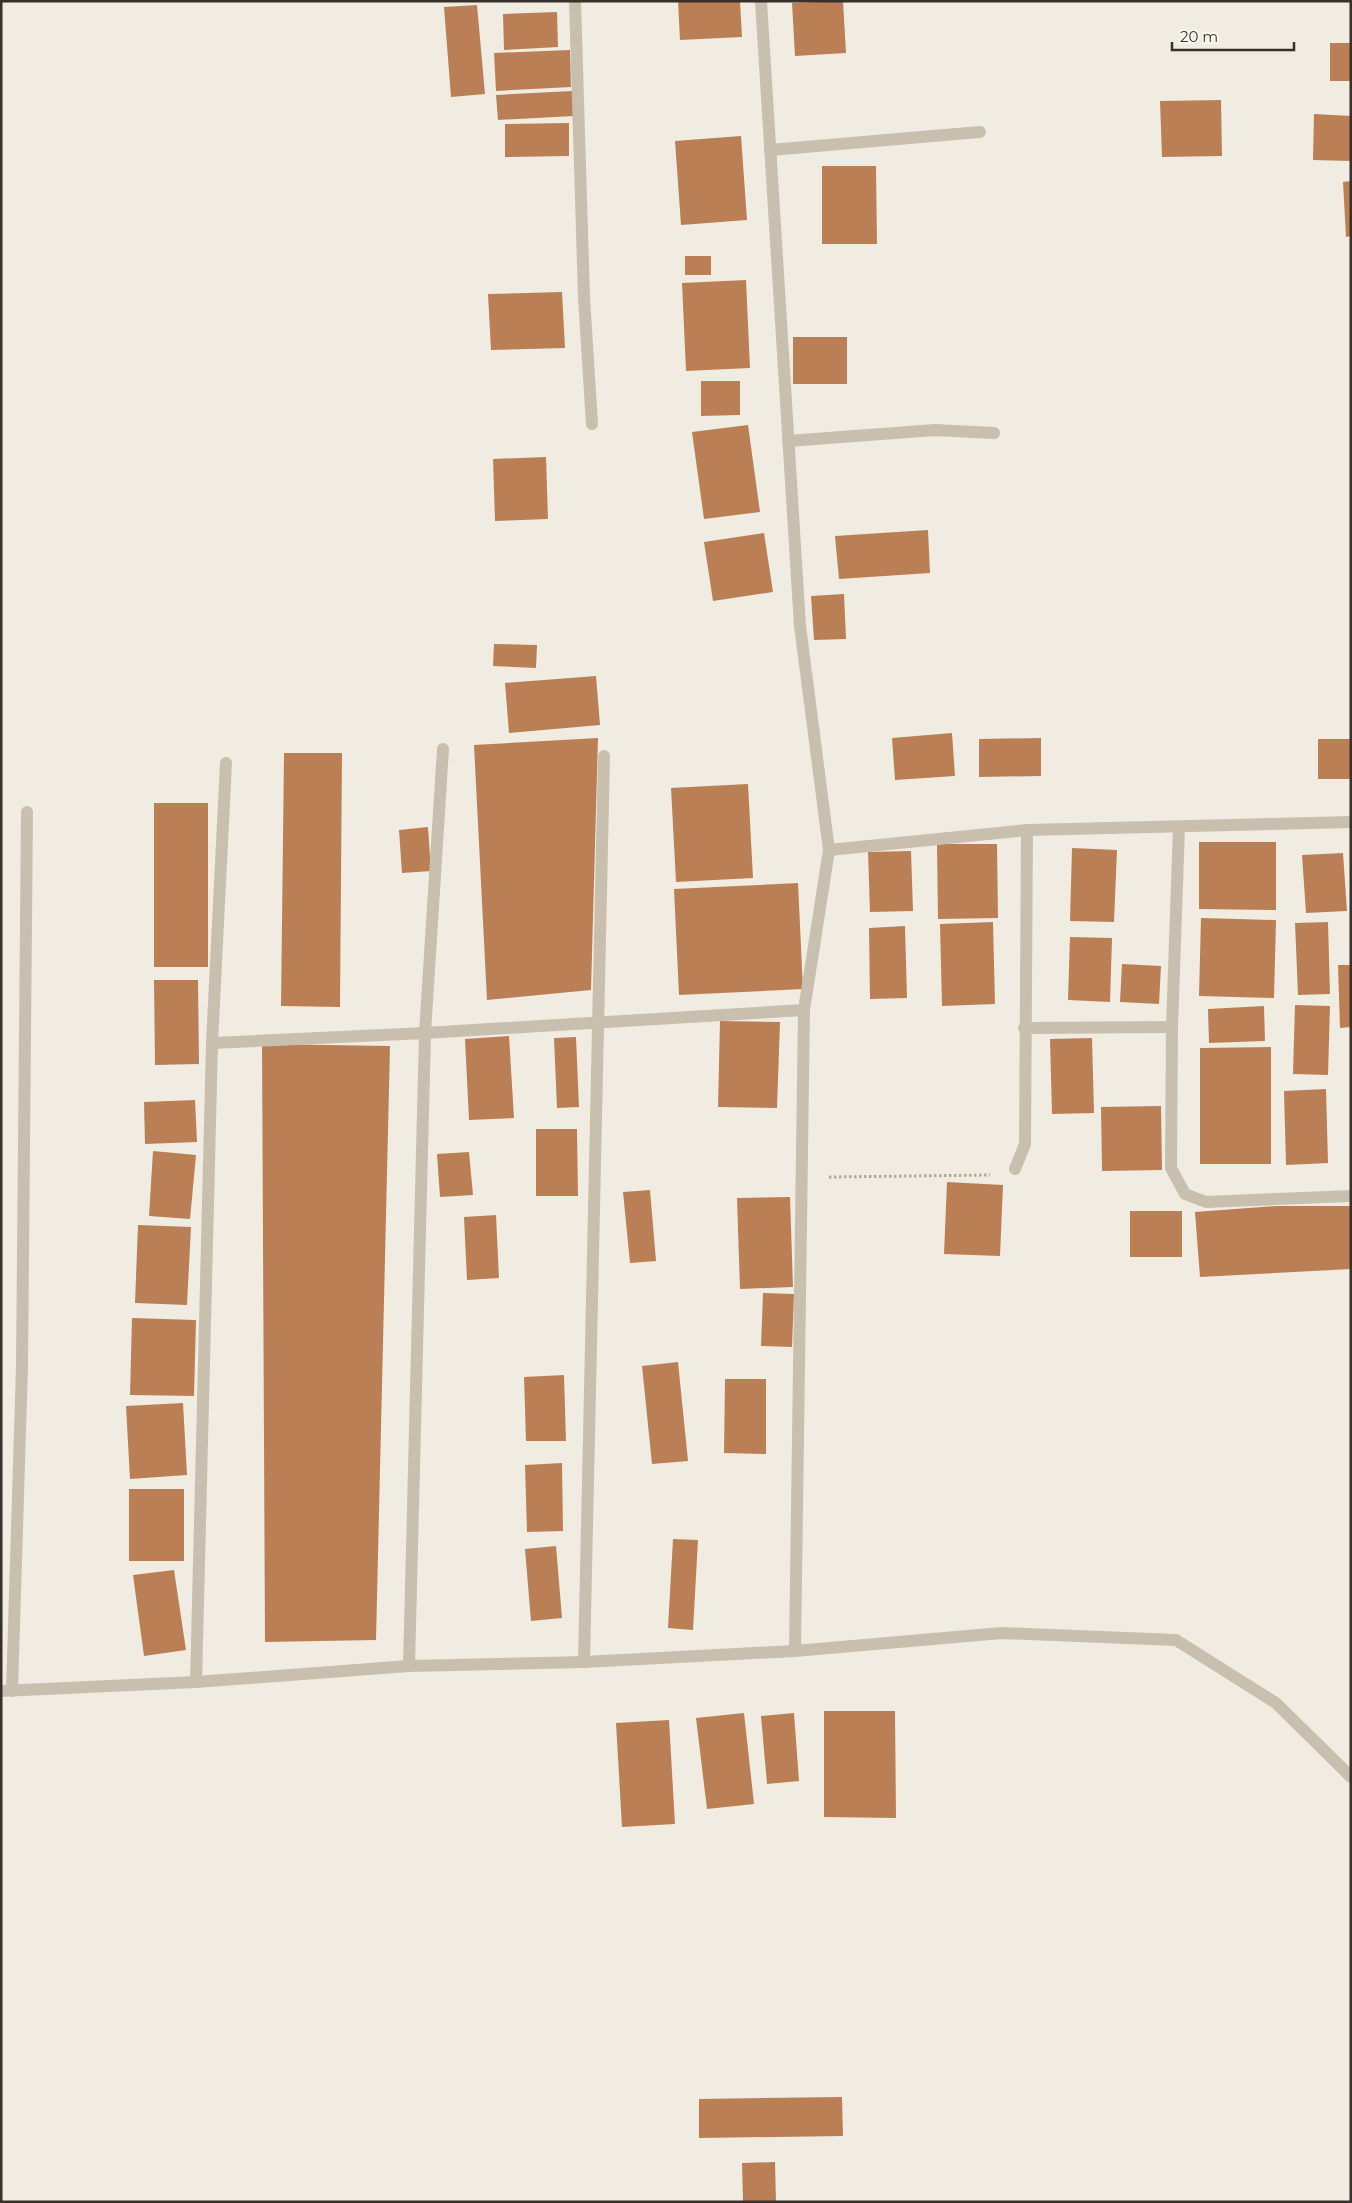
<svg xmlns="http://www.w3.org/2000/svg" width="1352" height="2203" font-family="Montserrat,sans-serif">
	<rect width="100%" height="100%" fill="#f1ece1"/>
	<g fill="#bb7f55">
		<polygon points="678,1 740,1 742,37 680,40"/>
		<polygon points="843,1 846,53 795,56 792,3"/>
		<polygon points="477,5 485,94 451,97 444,7"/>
		<polygon points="557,12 558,47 504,50 503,14"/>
		<rect x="1330" y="43" width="21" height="38"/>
		<polygon points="570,50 571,87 496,91 494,53"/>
		<polygon points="572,91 574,116 498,120 496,95"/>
		<polygon points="1221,100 1222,156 1162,157 1160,101"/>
		<polygon points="1314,114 1351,116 1351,161 1313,160"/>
		<polygon points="569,123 569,156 505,157 505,124"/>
		<polygon points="741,136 747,220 681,225 675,141"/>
		<polygon points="822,166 876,166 877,244 822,244"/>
		<polygon points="1351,181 1351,236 1346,237 1343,182"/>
		<rect x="685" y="256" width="26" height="19"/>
		<polygon points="746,280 750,368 686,371 682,283"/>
		<polygon points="562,292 565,348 491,350 488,294"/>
		<rect x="793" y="337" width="54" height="47"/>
		<polygon points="701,381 740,381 740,415 701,416"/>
		<polygon points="748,425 760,512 704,519 692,432"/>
		<polygon points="546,457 548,519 495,521 493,459"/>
		<polygon points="928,530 930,573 839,579 835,536"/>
		<polygon points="764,533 773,592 713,601 704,542"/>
		<polygon points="844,594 846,639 814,640 811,596"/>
		<polygon points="494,644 537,645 536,668 493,666"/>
		<polygon points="596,676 600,725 509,733 505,683"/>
		<polygon points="952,733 955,776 895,780 892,738"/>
		<polygon points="598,738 591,990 487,1000 474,745"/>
		<polygon points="1041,738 1041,776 979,777 979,739"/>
		<rect x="1318" y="739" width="33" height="40"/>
		<polygon points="284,753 342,753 340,1007 281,1006"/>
		<polygon points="748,784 753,878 676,882 671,788"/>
		<rect x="154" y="803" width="54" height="164"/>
		<polygon points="428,827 431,871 402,873 399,830"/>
		<polygon points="1199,842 1276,842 1276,910 1199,909"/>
		<polygon points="937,844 997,844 998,918 938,919"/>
		<polygon points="1072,848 1117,850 1114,922 1070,921"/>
		<polygon points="911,851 913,911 870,912 868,852"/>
		<polygon points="1343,853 1347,911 1306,913 1302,855"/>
		<polygon points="798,883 803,989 679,995 674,889"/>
		<polygon points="1201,918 1276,920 1274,998 1199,996"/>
		<polygon points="993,922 995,1004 942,1006 940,924"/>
		<polygon points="1328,922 1330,994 1298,995 1295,923"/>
		<polygon points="905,926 907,998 870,999 869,928"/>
		<polygon points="1070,937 1112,938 1110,1002 1068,1000"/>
		<polygon points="1122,964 1161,966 1159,1004 1120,1002"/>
		<polygon points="1338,965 1351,965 1351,1027 1340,1028"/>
		<polygon points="154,980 198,980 199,1064 155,1065"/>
		<polygon points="1295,1005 1330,1006 1328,1075 1293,1074"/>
		<polygon points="1264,1006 1265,1041 1209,1043 1208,1009"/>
		<polygon points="720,1021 780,1022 777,1108 718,1107"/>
		<polygon points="509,1036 514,1118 469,1120 465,1039"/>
		<polygon points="576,1037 579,1107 557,1108 554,1038"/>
		<polygon points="1092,1038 1094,1113 1052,1114 1050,1039"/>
		<polygon points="262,1044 390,1046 376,1640 265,1642"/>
		<polygon points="1271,1047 1271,1164 1200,1164 1200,1048"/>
		<polygon points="1326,1089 1328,1163 1286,1165 1284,1091"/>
		<polygon points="195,1100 197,1142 145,1144 144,1102"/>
		<polygon points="1161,1106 1162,1170 1102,1171 1101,1107"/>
		<polygon points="536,1129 577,1129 578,1196 536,1196"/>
		<polygon points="153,1151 196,1155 190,1219 149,1216"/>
		<polygon points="469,1152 473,1195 440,1197 437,1154"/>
		<polygon points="947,1182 1003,1185 1000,1256 944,1254"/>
		<polygon points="650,1190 656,1261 630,1263 623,1192"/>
		<polygon points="790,1197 793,1287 740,1289 737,1198"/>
		<polygon points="1276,1206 1351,1206 1351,1269 1200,1277 1195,1212"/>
		<rect x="1130" y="1211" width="52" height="46"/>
		<polygon points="496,1215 499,1278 467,1280 464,1217"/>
		<polygon points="138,1225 191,1227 187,1305 135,1303"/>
		<polygon points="763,1293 794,1294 792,1347 761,1346"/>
		<polygon points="132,1318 196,1320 194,1396 130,1395"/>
		<polygon points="678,1362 688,1461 652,1464 642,1366"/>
		<polygon points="564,1375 566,1441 526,1441 524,1377"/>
		<polygon points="725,1379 766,1379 766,1454 724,1453"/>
		<polygon points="183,1403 187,1475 130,1479 126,1406"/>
		<polygon points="562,1463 563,1531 527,1532 525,1465"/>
		<rect x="129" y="1489" width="55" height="72"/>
		<polygon points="673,1539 698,1540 693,1630 668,1628"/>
		<polygon points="556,1546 562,1618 531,1621 525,1549"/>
		<polygon points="174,1570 186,1650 144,1656 133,1575"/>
		<polygon points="824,1711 895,1711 896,1818 824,1817"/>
		<polygon points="744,1713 754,1804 707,1809 696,1718"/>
		<polygon points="794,1713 799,1781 767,1784 761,1716"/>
		<polygon points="669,1720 675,1824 622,1827 616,1723"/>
		<polygon points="842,2097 843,2136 699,2138 699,2099"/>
		<polygon points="775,2162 776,2202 743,2202 742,2163"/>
	</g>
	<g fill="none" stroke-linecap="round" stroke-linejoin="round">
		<polyline stroke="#b4a998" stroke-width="3" stroke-dasharray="2.5 2.5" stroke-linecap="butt" points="829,1177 990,1175"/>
		<g stroke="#c9bfae" stroke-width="12">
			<polyline points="575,1 584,297 592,424"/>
			<polyline points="761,1 800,626 829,850 804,1010 795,1651"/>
			<polyline points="770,150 980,132"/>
			<polyline points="788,441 935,430 994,433"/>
			<polyline points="1179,827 1172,1027 1171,1168 1185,1194 1206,1202 1351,1196"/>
			<polyline points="829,850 1027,830 1351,822"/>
			<polyline points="1024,1028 1172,1027"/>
			<polyline points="212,1043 425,1033 804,1010"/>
			<polyline points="1015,1169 1025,1144 1027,830"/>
			<polyline points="584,1662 604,756"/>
			<polyline points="409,1666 425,1033 443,749"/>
			<polyline points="196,1682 212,1043 226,763"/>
			<polyline points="1,1691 196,1682 409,1666 584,1662 795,1651 1002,1633 1176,1640 1276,1703 1351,1777"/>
			<polyline points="12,1691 22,1366 27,812"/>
		</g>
	</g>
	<rect width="1352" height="2203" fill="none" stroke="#38312b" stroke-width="5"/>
	<path d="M1172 42v8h122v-8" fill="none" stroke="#38312b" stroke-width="2.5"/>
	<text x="1180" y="42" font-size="15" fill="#38312b" stroke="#f9f6ed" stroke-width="4" paint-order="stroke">20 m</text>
</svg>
